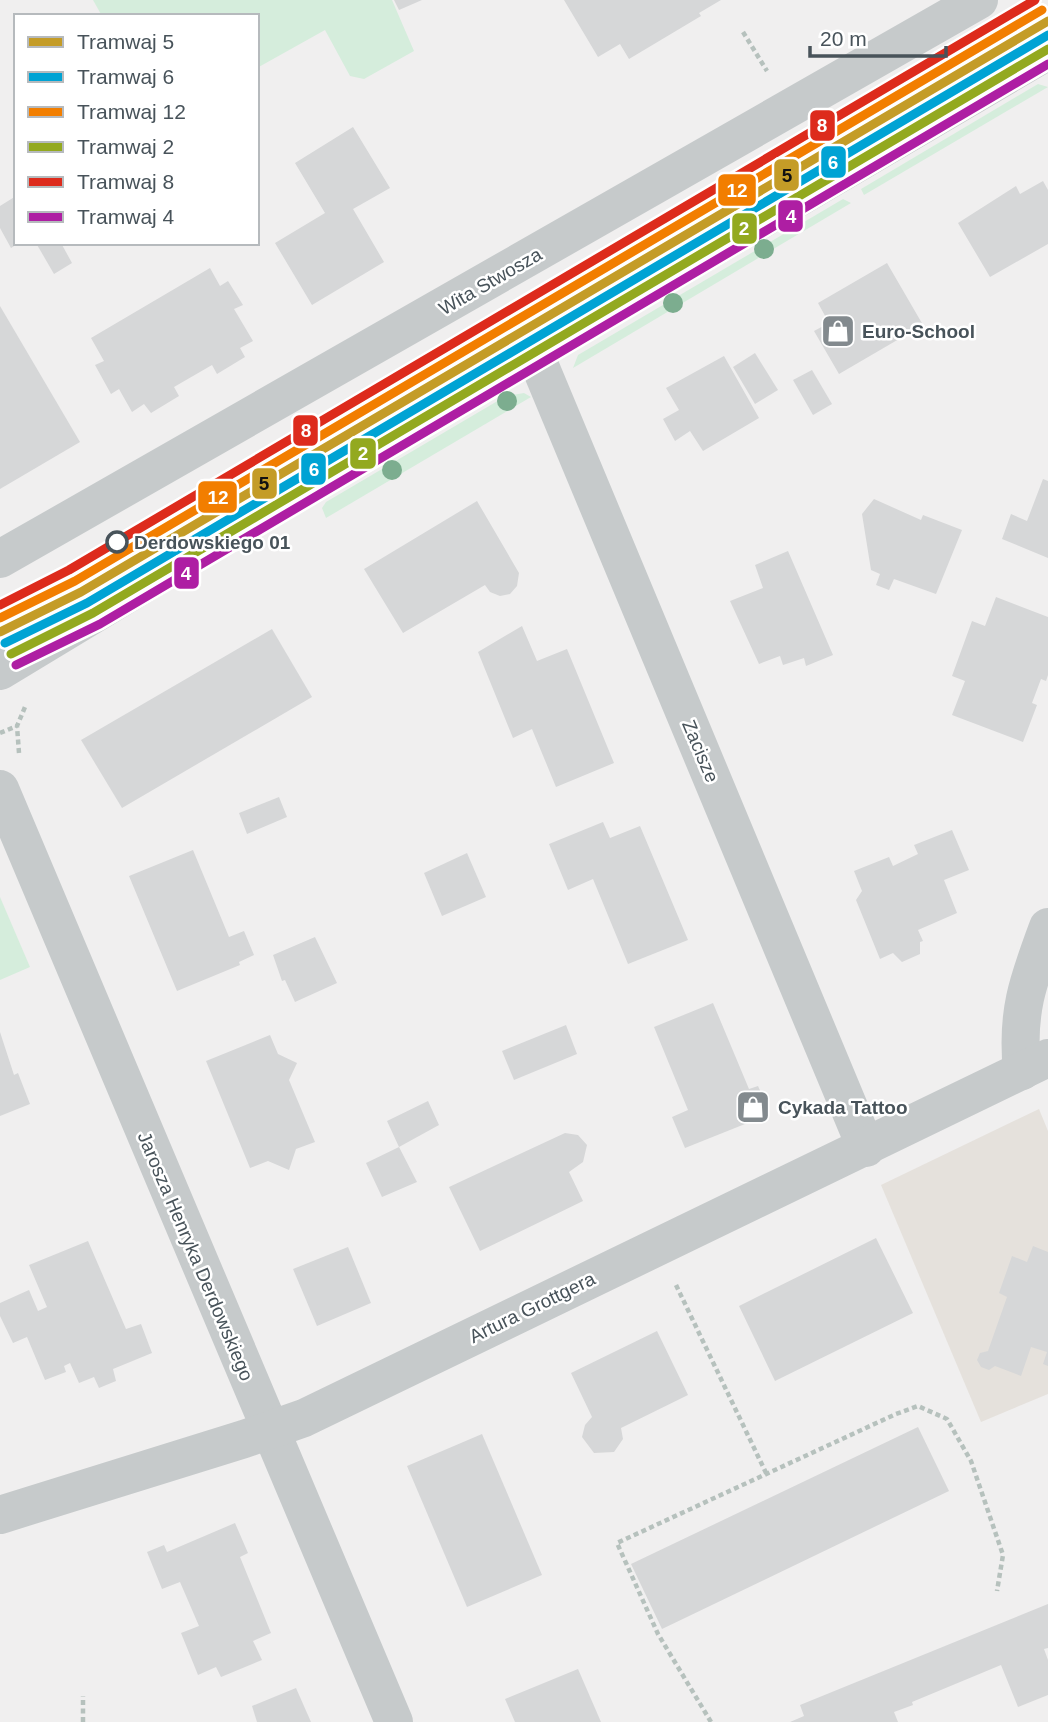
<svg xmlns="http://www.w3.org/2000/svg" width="1048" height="1722" font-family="Arial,sans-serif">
	<rect width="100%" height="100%" fill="#f0efef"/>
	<polygon fill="#e5e1dc" points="1039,1109 1048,1131 1048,1394 981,1422 881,1185"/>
	<g fill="#d5eddc">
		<polygon points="93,0 392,0 414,51 364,79 350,76 325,30 257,68 257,16 102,16"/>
		<polygon points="1038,84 1048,87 864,195 861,189"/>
		<polygon points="843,199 851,203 573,368 578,355"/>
		<polygon points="524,393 531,397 326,518 322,508 326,502 506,396"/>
		<polygon points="0,897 30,967 0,980"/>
	</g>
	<g fill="#d6d7d8">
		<polygon points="394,0 422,0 399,10"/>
		<polygon points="564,0 721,0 699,13 701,16 629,59 620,44 598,57"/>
		<polygon points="353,127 390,188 353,209 384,262 312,305 275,243 325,213 295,163"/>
		<polygon points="1043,181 1048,190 1048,244 990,277 958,223 1016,186 1020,194"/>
		<polygon points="16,196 16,243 19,243 11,248 0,228 0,206"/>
		<polygon points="36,243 61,243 72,263 54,274"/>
		<polygon points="887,263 923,325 839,374 814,331 829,323 818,303"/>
		<polygon points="210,268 220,286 228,281 243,305 234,309 253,341 240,348 245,357 217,374 212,365 174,387 179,396 151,413 144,404 132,412 119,389 111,394 95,365 104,361 91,338"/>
		<polygon points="0,306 80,442 0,489"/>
		<polygon points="755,353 778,390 755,404 733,367"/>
		<polygon points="724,356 759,418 703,451 690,431 675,441 663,419 679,410 666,388"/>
		<polygon points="812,370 832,404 813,415 793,380"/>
		<polygon points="1043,479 1048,481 1048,558 1002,539 1011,514 1027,521"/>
		<polygon points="874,499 921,520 923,515 962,530 936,594 894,579 889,590 876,585 880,574 871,570 862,514"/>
		<polygon points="477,501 519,573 517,586 510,594 500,596 490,592 485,585 403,633 364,569"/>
		<polygon points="788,551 833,655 806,666 804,658 783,665 780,656 759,664 730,601 763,588 755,565"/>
		<polygon points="996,597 1048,617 1048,675 1046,681 1041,679 1032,703 1037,705 1023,742 952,715 965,681 952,676 972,621 985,626"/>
		<polygon points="522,626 537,661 567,649 614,763 556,787 532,729 513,738 478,652"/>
		<polygon points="272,629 312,697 122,808 81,740"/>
		<polygon points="279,797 287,817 247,834 239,813"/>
		<polygon points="603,822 610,838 640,826 688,940 628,964 593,879 568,890 549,844"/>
		<polygon points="952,830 969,870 944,880 957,913 918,930 923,941 920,942 920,954 902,962 893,953 880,959 856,900 862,891 854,871 889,857 893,866 918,854 914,845"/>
		<polygon points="193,850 229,937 244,931 254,955 239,962 240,965 177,991 129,876"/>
		<polygon points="467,853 486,897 442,916 424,873"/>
		<polygon points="315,937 337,983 295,1002 285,980 282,981 273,955"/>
		<polygon points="713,1003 749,1089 758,1086 768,1108 758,1112 760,1118 685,1148 672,1117 688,1110 654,1027"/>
		<polygon points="566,1025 577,1054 514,1080 502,1051"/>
		<polygon points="0,1032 14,1075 18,1073 30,1104 0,1116"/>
		<polygon points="270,1035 278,1054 297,1063 289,1080 315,1142 296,1149 289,1170 268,1161 250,1168 206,1061"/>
		<polygon points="428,1101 439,1125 399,1147 417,1182 382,1197 366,1163 399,1147 387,1121"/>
		<polygon points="565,1133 578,1135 587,1145 583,1162 569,1172 583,1201 480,1251 449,1187"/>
		<polygon points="876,1238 913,1313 775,1381 739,1306"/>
		<polygon points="88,1241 126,1329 141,1324 152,1353 113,1369 116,1381 99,1388 94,1377 79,1383 70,1363 64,1366 66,1372 45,1380 27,1337 13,1343 0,1316 0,1303 29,1290 38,1311 47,1307 29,1265"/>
		<polygon points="1033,1246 1048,1252 1048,1366 1043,1364 1047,1352 1031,1347 1021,1376 995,1366 989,1370 981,1367 977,1360 980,1353 988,1351 1007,1297 999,1293 1012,1256 1027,1262"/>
		<polygon points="348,1247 371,1303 317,1326 293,1269"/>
		<polygon points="657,1331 688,1395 621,1428 623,1439 614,1452 594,1453 582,1437 585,1425 592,1417 571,1373"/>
		<polygon points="918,1427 949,1491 662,1629 631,1564"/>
		<polygon points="482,1434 542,1575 467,1607 407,1466"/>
		<polygon points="235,1523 248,1553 240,1557 271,1633 253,1641 262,1660 221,1677 216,1667 198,1675 181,1633 199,1626 180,1582 162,1589 147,1552 164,1545 167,1552"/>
		<polygon points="1048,1604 1048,1648 1044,1649 1048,1660 1048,1695 1018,1707 1001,1665 912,1702 913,1705 894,1712 898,1722 790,1722 804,1716 800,1705"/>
		<polygon points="578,1669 601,1722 515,1722 505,1699"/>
		<polygon points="296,1688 311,1722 257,1722 252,1706"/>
	</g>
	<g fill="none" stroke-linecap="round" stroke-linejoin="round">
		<g stroke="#b6c1bd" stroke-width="4.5" stroke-dasharray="5 3.5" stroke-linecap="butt">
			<polyline points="743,32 767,71"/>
			<polyline points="0,733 17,726"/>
			<polyline points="19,753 17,726 25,707"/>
			<polyline points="676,1285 767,1475"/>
			<polyline points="83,1722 83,1696"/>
			<polyline points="711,1722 658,1634 617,1543 896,1414 918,1406 947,1419 971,1461 1003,1555 997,1591"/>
		</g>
		<g stroke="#c6cacb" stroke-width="38">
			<polyline points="535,354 866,1148"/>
			<polyline points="0,559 979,0"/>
			<polyline points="0,671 251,519 1048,51"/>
			<polyline points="0,789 394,1722"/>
			<path d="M1022 1071C1016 1012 1028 981 1048 927"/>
			<polyline points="0,1515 244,1439 304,1418 1048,1058"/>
		</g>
		<g stroke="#fff" stroke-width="14">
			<polyline id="tram-1" points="0,632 81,592 1048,21"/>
		</g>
		<g stroke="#fff" stroke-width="14">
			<polyline id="tram-2" points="5,643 87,603 1048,35"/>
		</g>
		<g stroke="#fff" stroke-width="14">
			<polyline id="tram-3" points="0,618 75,581 1042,10"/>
		</g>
		<g stroke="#fff" stroke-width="14">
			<polyline id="tram-4" points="11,654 93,613 1048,49"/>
		</g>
		<g stroke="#fff" stroke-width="14">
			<polyline id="tram-5" points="0,605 69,570 1035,0"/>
		</g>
		<g stroke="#fff" stroke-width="14">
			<polyline id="tram-6" points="16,665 100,624 1048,64"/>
		</g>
		<use href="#tram-1" stroke="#c49c27" stroke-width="9"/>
		<use href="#tram-2" stroke="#00a3d4" stroke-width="9"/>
		<use href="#tram-3" stroke="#f27e00" stroke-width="9"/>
		<use href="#tram-4" stroke="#93a91f" stroke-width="9"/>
		<use href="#tram-5" stroke="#dd2b1c" stroke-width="9"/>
		<use href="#tram-6" stroke="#ae1ea3" stroke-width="9"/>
	</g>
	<g fill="#7cad8f">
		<circle cx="764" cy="249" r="10"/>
		<circle cx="673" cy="303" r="10"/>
		<circle cx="507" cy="401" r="10"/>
		<circle cx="392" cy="470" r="10"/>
	</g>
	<defs>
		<g id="shop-square" transform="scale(1.75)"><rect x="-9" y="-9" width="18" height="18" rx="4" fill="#838a8e" stroke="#fff"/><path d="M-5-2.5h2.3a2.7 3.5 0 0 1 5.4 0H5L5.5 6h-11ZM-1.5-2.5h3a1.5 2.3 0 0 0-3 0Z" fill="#fff"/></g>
	</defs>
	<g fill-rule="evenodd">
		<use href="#shop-square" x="838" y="331"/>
		<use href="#shop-square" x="753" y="1107"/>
	</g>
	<circle fill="#fff" stroke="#48535a" stroke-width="3.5" cx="117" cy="542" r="10"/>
	<g text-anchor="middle" stroke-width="5" stroke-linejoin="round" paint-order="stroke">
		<g font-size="19" fill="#48535a" stroke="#fff">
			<text transform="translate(490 281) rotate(-30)" y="7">Wita Stwosza</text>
			<text transform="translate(701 751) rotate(67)" y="7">Zacisze</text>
			<text transform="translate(196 1256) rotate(67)" y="7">Jarosza Henryka Derdowskiego</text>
			<text transform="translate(532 1307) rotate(-26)" y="7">Artura Grottgera</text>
		</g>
		<g font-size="19" font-weight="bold" fill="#48535a" stroke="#fff" text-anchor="start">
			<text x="862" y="338">Euro-School</text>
			<text x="778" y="1114">Cykada Tattoo</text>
		</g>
		<g font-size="19" font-weight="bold" fill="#48535a" stroke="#fff" text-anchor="start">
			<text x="134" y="549">Derdowskiego 01</text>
		</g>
	</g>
	<g stroke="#fff" stroke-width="2.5">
		<rect x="809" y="109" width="27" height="33" rx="7" fill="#dd2b1c"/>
		<rect x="820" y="145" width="27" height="34" rx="7" fill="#00a3d4"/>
		<rect x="773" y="158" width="27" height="34" rx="7" fill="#c49c27"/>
		<rect x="717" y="173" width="40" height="34" rx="7" fill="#f27e00"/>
		<rect x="777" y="199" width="27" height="34" rx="7" fill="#ae1ea3"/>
		<rect x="731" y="212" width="27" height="33" rx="7" fill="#93a91f"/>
		<rect x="292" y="414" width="27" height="33" rx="7" fill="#dd2b1c"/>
		<rect x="349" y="437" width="28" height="33" rx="7" fill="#93a91f"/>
		<rect x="300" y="452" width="27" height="34" rx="7" fill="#00a3d4"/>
		<rect x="251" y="467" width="27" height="33" rx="7" fill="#c49c27"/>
		<rect x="197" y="480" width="41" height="34" rx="7" fill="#f27e00"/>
		<rect x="173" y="556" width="27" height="34" rx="7" fill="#ae1ea3"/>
	</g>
	<g font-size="19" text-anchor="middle" font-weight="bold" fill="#fff">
		<text x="822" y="132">8</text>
		<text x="833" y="169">6</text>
		<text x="737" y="197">12</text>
		<text x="791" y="223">4</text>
		<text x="744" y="235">2</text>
		<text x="306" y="437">8</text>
		<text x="363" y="460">2</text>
		<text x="314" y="476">6</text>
		<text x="218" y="504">12</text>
		<text x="186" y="580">4</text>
	</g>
	<g font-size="19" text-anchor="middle" font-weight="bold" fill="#111">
		<text x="787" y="182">5</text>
		<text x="264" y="490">5</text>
	</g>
	<rect x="14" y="14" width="245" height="231" fill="#ffffff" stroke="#b6babd" stroke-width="2"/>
	<rect x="28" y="37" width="35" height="10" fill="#c49c27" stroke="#b6babd" stroke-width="2"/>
	<text x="77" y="49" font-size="21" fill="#48535a">Tramwaj 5</text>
	<rect x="28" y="72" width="35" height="10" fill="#00a3d4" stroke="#b6babd" stroke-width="2"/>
	<text x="77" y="84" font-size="21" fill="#48535a">Tramwaj 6</text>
	<rect x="28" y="107" width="35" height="10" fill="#f27e00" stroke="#b6babd" stroke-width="2"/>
	<text x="77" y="119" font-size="21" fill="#48535a">Tramwaj 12</text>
	<rect x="28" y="142" width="35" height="10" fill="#93a91f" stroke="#b6babd" stroke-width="2"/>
	<text x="77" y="154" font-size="21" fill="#48535a">Tramwaj 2</text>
	<rect x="28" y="177" width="35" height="10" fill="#dd2b1c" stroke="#b6babd" stroke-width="2"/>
	<text x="77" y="189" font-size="21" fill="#48535a">Tramwaj 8</text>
	<rect x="28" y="212" width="35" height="10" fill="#ae1ea3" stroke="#b6babd" stroke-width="2"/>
	<text x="77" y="224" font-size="21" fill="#48535a">Tramwaj 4</text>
	<path d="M810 46v10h136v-10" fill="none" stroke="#48535a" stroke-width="3.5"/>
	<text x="820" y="46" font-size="21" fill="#48535a" stroke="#ffffff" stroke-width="5" paint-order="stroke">20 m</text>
</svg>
